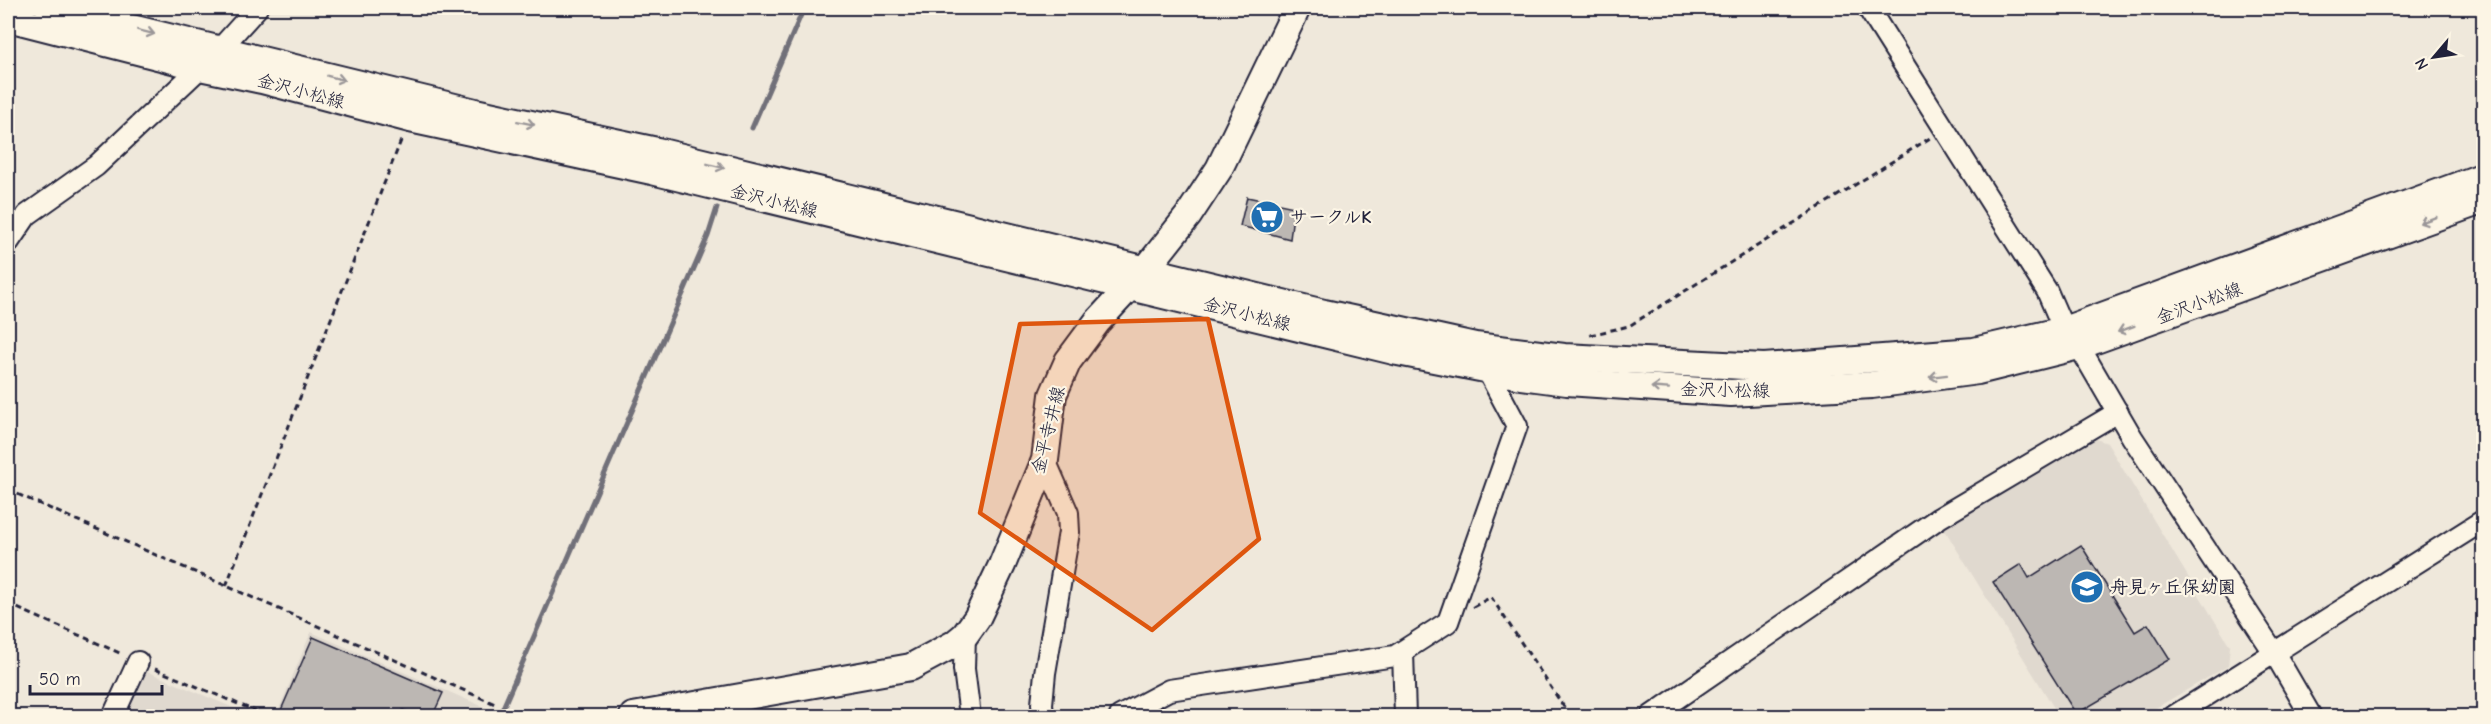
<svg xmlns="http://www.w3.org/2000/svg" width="2491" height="724" font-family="'Comic Neue','Klee One',sans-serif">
	<rect width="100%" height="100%" fill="#efe8db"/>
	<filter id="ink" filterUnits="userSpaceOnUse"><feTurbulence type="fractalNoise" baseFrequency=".0167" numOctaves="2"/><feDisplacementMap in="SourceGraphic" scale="12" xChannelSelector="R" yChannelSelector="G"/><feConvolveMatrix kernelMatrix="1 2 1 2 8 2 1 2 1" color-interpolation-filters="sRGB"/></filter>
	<g filter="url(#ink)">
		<g fill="#e0d9cf">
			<polygon points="2091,437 2107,443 2230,646 2228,666 2142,716 2059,716 1943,527"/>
			<polygon points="311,632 493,711 466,716 276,716"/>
			<polygon points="141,669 253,716 119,716"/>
		</g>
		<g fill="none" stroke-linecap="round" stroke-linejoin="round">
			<g stroke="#716f79" stroke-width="5">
				<polyline points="752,128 804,8"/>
				<polyline points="502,716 502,710 708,236 717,208"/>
			</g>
		</g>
		<g fill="#bcb7b3" stroke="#22223b" stroke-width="1.5">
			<polygon points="1247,197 1294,207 1290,239 1240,226"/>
			<polygon points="2081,545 2135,632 2148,624 2170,659 2076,714 1993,582 2021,564 2029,578"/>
			<polygon points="313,637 443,693 432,717 422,717 403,710 401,717 278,717"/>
		</g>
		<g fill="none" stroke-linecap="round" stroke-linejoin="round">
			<g stroke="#22223b" stroke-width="24">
				<g id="minor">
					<polyline points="1868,8 2047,291 2064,330"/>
					<polyline points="8,243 27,215 96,166 219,50 257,8"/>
					<polyline points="2079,346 2132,437 2275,654 2311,716"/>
					<polyline points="965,635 964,669 970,716"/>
					<polyline points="1403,652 1405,716"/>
					<polyline points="113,716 138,662"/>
					<polyline points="1043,716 1042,704 1045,673 1069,532 1068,513 1045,460"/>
					<polyline points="1120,716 1169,690 1395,656 1448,622 1517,426 1486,368"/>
					<polyline points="1651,716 1939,518 2118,412"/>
					<polyline points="2174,716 2484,520"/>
				</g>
			</g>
			<g stroke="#22223b" stroke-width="30">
				<g id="major">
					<polyline points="49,8 475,112 657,151 1324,313 1475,346 1564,357 1764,367 1974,351 2064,330 2484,176"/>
					<polyline points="8,18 200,67 262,80 410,119 652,171 1398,352 1521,376 1567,382 1731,393 1872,385 1978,371 2079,346 2484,200"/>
					<polyline points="633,716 911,667 954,644 965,635 977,618 1002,565 1045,460 1053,395 1068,361 1097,322 1146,269 1188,216 1219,169 1297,8"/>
				</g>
			</g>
			<g stroke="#22223b" stroke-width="3" stroke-dasharray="6 4.5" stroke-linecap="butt">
				<polyline points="1590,335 1629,326 1930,138"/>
				<polyline points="8,490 495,704"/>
				<polyline points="226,586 402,138"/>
				<polyline points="8,604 122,654"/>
				<polyline points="1473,607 1491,597 1570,716"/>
				<polyline points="155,669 267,716"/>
			</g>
			<use href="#minor" stroke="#fcf5e5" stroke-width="20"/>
			<use href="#major" stroke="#fcf5e5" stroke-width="26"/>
		</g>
		<defs><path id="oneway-shaft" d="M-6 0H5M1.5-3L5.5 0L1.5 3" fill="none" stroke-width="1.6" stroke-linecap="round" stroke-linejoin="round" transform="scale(1.5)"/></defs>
		<g stroke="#9a9698">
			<use href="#oneway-shaft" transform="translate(146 32) rotate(14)"/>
			<use href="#oneway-shaft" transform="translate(336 78) rotate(14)"/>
			<use href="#oneway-shaft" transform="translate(526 123) rotate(12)"/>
			<use href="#oneway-shaft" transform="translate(716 166) rotate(14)"/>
			<use href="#oneway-shaft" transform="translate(2428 220) rotate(160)"/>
			<use href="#oneway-shaft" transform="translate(2126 329) rotate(160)"/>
			<use href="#oneway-shaft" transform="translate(1938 376) rotate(173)"/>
			<use href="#oneway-shaft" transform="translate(1660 388) rotate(-176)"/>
		</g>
	</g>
	<path fill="#de560e" fill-opacity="0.2" stroke="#de560e" stroke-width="4.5" stroke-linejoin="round" d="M1208 319 1259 539 1152 630 980 513 1020 324Z"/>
	<defs>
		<g id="supermarket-disc" transform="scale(1.725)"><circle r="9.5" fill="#1f6fb2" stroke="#fcf5e5"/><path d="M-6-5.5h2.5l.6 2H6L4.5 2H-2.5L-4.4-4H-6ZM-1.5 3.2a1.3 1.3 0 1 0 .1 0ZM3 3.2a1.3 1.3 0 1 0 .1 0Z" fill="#fff"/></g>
		<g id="school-disc" transform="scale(1.725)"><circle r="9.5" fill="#1f6fb2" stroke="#fcf5e5"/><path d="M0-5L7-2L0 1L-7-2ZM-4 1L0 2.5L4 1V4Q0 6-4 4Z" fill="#fff"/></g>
	</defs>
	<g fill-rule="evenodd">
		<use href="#supermarket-disc" x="1267" y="217"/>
		<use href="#school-disc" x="2087" y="587"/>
	</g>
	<g text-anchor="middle" stroke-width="4.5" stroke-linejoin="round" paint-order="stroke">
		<g font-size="18" fill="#22223b" stroke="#fcf5e5">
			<text transform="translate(301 91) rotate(15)" y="6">金沢小松線</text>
			<text transform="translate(774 201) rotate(14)" y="6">金沢小松線</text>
			<text transform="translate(2199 303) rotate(-20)" y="6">金沢小松線</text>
			<text transform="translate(1247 314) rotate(14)" y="6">金沢小松線</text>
			<text transform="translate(1725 390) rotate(1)" y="6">金沢小松線</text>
			<text transform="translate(1048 430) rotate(-76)" y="6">金平寺井線</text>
		</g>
		<g font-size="18" font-weight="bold" fill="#22223b" stroke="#fcf5e5" text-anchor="start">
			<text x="1290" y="223">サークルK</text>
			<text x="2110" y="593">舟見ヶ丘保幼園</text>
		</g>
	</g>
	<rect width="2491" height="724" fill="none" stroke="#fcf5e5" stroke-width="30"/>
	<rect x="15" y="15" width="2461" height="694" fill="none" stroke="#22223b" stroke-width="2" filter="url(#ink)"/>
	<g transform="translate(2434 57) rotate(241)" stroke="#fcf5e5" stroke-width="4.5" paint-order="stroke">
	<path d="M0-4.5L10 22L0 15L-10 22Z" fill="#22223b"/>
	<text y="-9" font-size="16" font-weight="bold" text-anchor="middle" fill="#22223b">N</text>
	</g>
	<path d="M30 685v9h132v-9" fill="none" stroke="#22223b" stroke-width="3"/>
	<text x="39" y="685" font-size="18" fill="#22223b" stroke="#fcf5e5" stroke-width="4.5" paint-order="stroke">50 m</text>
</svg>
